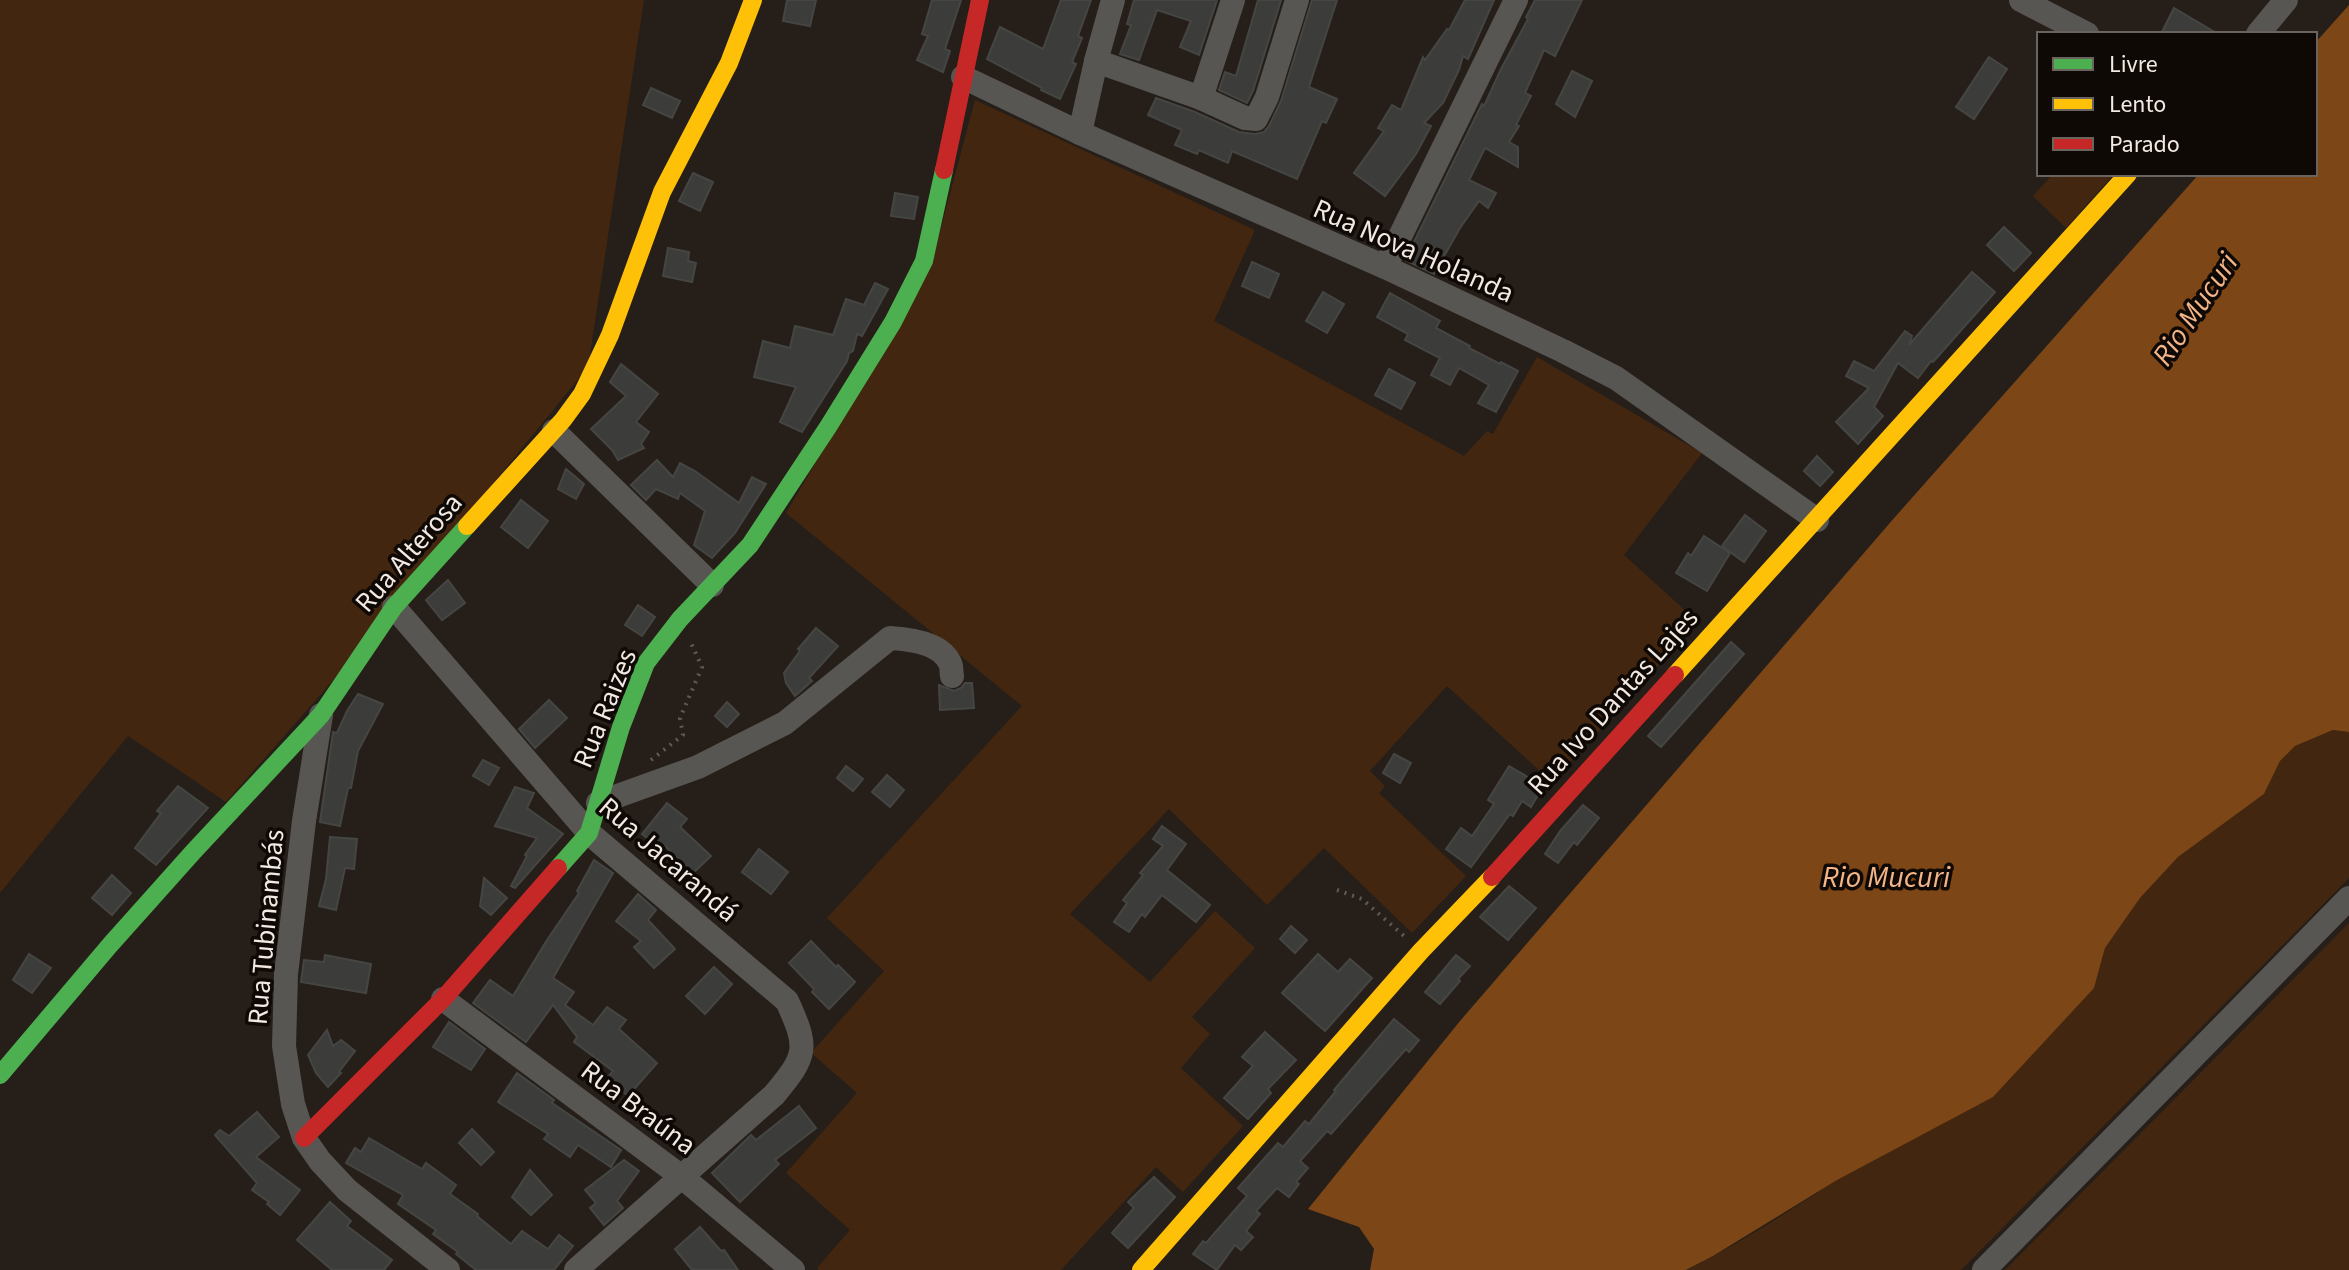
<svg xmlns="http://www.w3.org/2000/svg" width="2349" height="1270" font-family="'Source Sans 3',sans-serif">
	<rect width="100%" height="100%" fill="#261f19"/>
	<g fill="#43260f">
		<polygon points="0,0 644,0 588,367 329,685 226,802 128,736 0,893"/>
		<polygon points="975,100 1255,230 1214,321 1464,456 1487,431 1493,434 1537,357 1702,453 1624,555 1698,622 1552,782 1447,686 1370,771 1385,786 1379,793 1466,876 1412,933 1324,848 1267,905 1169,809 1070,914 1150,982 1215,911 1255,948 1192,1017 1210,1034 1181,1068 1243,1126 1183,1192 1156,1167 1061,1270 819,1270 817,1268 850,1230 786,1173 857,1093 811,1053 884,971 827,918 1022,706 786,513 930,269"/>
		<polygon points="2053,174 2114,174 2066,228 2033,196"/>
		<path d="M2333 730 2349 732V878L1961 1270H1687C1833 1195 1963 1086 2094 988L2105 948 2140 898 2178 857 2264 794 2280 761 2295 746Z"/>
		<polygon points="2349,923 2349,1270 2005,1270"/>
	</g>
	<polygon fill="#7c4617" points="2349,5 2349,732 2333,730 2295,746 2280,761 2264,794 2178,857 2140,898 2105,948 2094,988 1993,1097 1837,1180 1713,1256 1686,1270 1370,1270 1374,1249 1359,1227 1308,1209 1460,1021 1895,517 2199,174 2315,174 2315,43"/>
	<g fill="#3c3c3a" stroke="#454643" stroke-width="2">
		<polygon points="787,0 816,0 810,26 783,21"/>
		<polygon points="932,0 961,0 945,49 950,51 943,72 917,60 928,36 922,34"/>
		<polygon points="1061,0 1091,0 1078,36 1082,38 1072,62 1076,64 1060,99 1041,90 1042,88 987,59 1000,27 1043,49"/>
		<polygon points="1134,0 1217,0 1199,55 1180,47 1191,21 1157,10 1139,60 1120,54 1131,25 1127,24"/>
		<polygon points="1258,0 1281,0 1253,91 1247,103 1219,90 1225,72 1236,76"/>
		<polygon points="1312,0 1337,0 1309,87 1337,99 1326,123 1322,121 1297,179 1232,151 1228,163 1199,150 1197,154 1175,145 1182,130 1148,115 1156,98 1195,112 1239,132 1255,134 1264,132 1269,126 1281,101"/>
		<polygon points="1465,0 1494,0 1468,59 1463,56 1459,70 1443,103 1424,123 1431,126 1416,154 1385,196 1354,173 1384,131 1378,128 1392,105 1401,110 1423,57 1425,60 1447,29 1449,30"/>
		<polygon points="1535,0 1582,0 1555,56 1544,50 1525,93 1531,96 1516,125 1519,126 1509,142 1518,147 1518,167 1485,148 1469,180 1496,193 1488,208 1479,201 1460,228 1434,274 1405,260 1482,104 1484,106 1501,69 1528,19 1526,17"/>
		<polygon points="2174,8 2218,34 2161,34"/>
		<polygon points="1989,57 2007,69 1974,119 1956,107"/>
		<polygon points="1572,71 1592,81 1575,117 1556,104"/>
		<polygon points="651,88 680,101 672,118 643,105"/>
		<polygon points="693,173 713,182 700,211 679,201"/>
		<polygon points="895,193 918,197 914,219 891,216"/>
		<polygon points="2004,227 2031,253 2014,271 1987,245"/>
		<polygon points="668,248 689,252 688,261 696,263 692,282 663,276"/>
		<polygon points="1252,262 1279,274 1269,298 1242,286"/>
		<polygon points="1972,272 1995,292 1933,362 1931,361 1918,378 1898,363 1874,407 1883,416 1858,444 1836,422 1869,388 1846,376 1854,361 1874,371 1905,331 1912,336 1909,345"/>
		<polygon points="875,283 888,289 862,336 857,334 853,351 849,353 847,361 802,432 780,422 796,387 754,377 763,341 790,348 795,326 833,335 846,299 864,305"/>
		<polygon points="1323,292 1344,304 1327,333 1306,321"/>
		<polygon points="1390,293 1440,321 1436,328 1470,346 1469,348 1500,364 1501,362 1518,371 1496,412 1478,403 1489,385 1459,368 1450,385 1431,375 1440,358 1405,340 1408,334 1377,317"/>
		<polygon points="621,364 658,394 636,422 649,432 641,444 644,448 618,460 612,450 591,429 626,396 610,382"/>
		<polygon points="1389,369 1415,383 1401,409 1375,395"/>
		<polygon points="1817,456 1833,472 1820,486 1804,471"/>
		<polygon points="657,460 673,477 680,463 695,471 739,503 752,477 766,484 735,533 712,558 694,545 705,511 680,493 678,499 656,489 646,500 631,485"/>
		<polygon points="566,469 584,484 576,499 558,489"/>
		<polygon points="521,500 548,521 528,548 501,527"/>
		<polygon points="1745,515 1766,531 1744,562 1722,546"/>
		<polygon points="1704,536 1730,553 1707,591 1676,573 1688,553 1691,556"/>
		<polygon points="448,580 465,603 442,620 426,600"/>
		<polygon points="638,605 655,617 642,636 625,625"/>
		<polygon points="816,628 838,646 809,678 812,681 795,696 786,683 784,673 800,651 798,649"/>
		<polygon points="1731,642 1744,654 1661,747 1648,736"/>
		<polygon points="965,683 972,683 974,708 940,710 939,685 954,691 961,688"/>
		<polygon points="358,694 383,704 358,751 351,788 348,788 340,826 320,822 333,732 337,733 347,711"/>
		<polygon points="549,700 567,718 535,748 519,729"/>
		<polygon points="727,702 739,714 727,727 715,716"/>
		<polygon points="1394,754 1411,763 1400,783 1383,773"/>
		<polygon points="483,760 499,768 489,785 473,776"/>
		<polygon points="846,766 863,779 853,791 837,778"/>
		<polygon points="1509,766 1543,786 1531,807 1522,801 1513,816 1510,814 1471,867 1446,849 1461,828 1472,836 1494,804 1488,800"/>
		<polygon points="887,775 904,790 890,807 872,792"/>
		<polygon points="178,786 208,808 156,865 135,848 161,813 157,811"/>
		<polygon points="515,787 534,793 527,808 563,834 515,888 511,886 527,856 525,855 537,838 495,826"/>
		<polygon points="667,803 687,819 680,827 711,856 693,873 665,846 662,849 642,834"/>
		<polygon points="1583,805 1599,818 1577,845 1574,842 1558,863 1545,854 1560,831"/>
		<polygon points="1162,826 1186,844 1167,870 1210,905 1196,922 1162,895 1145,917 1142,914 1129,932 1114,922 1127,903 1123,900 1143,875 1140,873 1163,846 1153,839"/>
		<polygon points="330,837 357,839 354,869 345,868 336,910 319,906 326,879"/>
		<polygon points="759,849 788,872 771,894 742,872"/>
		<polygon points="594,860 613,873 553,978 574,992 565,1005 593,1025 607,1007 626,1020 619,1029 657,1063 628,1096 607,1078 613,1071 574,1042 577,1037 553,1005 526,1042 473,1003 490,980 513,996 547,940 579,893 577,891"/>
		<polygon points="112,875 131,893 112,915 92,898"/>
		<polygon points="484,878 507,898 491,915 480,906"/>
		<polygon points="1509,886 1536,908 1508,940 1480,917"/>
		<polygon points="638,894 656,910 648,920 675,949 654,968 634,947 641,941 616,921"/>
		<polygon points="1291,926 1307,940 1295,953 1280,939"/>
		<polygon points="811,941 836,967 838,965 855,982 829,1009 812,992 814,989 789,963"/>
		<polygon points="29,954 51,968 32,993 13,980"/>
		<polygon points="1318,954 1338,972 1350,959 1372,978 1325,1031 1282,993"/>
		<polygon points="325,955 371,964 366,993 301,982 304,960 324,962"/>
		<polygon points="1456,955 1470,966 1458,979 1460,981 1440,1004 1425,992"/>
		<polygon points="714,967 732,984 705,1014 686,996"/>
		<polygon points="1394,1019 1419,1040 1409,1052 1406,1049 1331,1134 1327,1131 1300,1161 1308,1168 1296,1182 1299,1184 1289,1197 1277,1188 1256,1211 1260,1214 1246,1231 1253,1237 1241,1250 1235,1245 1217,1270 1193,1254 1203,1241 1206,1243 1247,1196 1238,1188 1278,1143 1283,1147 1305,1121 1309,1124 1336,1091 1334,1090"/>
		<polygon points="449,1022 485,1049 471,1070 433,1047"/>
		<polygon points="327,1030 333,1046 341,1040 355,1051 339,1072 341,1073 328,1087 316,1073 308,1055"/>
		<polygon points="1265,1032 1296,1060 1268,1089 1271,1093 1248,1119 1224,1098 1253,1066 1242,1057"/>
		<polygon points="517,1073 554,1100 552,1103 621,1150 611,1167 578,1145 570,1157 544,1139 548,1134 498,1102"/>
		<polygon points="799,1106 816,1128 775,1160 779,1164 740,1202 712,1173 751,1135 756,1140"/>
		<polygon points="257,1112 279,1137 256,1157 300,1190 280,1215 267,1204 269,1202 252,1190 257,1183 215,1135 220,1130 229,1136"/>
		<polygon points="472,1129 494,1152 481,1165 459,1143"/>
		<polygon points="369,1138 422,1169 426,1163 456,1185 450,1194 478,1214 477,1216 511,1244 522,1231 548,1249 559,1235 573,1246 554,1270 476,1270 456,1254 458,1252 433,1234 436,1230 398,1204 403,1195 346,1163 355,1148 361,1152"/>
		<polygon points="624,1160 639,1171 617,1201 623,1208 604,1225 590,1208 596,1203 585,1190"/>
		<polygon points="530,1170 552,1195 531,1215 512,1197"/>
		<polygon points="1154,1177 1175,1197 1128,1248 1112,1233 1134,1208 1128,1202"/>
		<polygon points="330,1202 351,1221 347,1226 392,1260 384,1270 332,1270 297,1240"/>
		<polygon points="700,1227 721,1251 724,1250 738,1270 692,1270 675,1249"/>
	</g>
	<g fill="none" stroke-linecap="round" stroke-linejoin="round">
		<g stroke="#5d5a58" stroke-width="4" stroke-dasharray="2 6" stroke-linecap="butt">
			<polyline points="651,760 683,735 680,718 702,667 691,643"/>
			<polyline points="1337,890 1362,899 1404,936"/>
		</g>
		<g stroke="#585653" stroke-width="24">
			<polyline points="2021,0 2087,34"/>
			<polyline points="2258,34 2286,0"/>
			<polyline points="1096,61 1201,98 1245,118 1256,119 1267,97 1297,0"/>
			<polyline points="963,77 1080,133 1385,267 1563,351 1616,378 1817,520"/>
			<polyline points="1201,98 1233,0"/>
			<polyline points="1080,133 1096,61 1113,0"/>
			<polyline points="1385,267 1516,0"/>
			<polyline points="554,431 712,585"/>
			<path d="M394 607 589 833 787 1001C809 1049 807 1055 774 1095L576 1270"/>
			<polyline points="321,715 304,821 286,974 284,1046 293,1104 304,1138 320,1161 347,1190 448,1270"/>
			<path d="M598 803 698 767 785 723 890 638C909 639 941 643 950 663 952 667 951 671 952 676"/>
			<polyline points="443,999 682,1177 793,1270"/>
			<polyline points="1984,1270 2349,898"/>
		</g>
		<g stroke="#4caf50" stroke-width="18">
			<polyline points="558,868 589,833 621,727 646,663 680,619 750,545 828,427 893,322 924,261 944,170"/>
			<polyline points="0,1075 110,945 194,851 321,715 394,607 467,526"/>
		</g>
		<g stroke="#ffc107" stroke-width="18">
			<polyline points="467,526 563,420 582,394 610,335 662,192 729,63 753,0"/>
			<polyline points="1675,675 2128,174"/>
			<polyline points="1141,1270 1421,951 1492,877"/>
		</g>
		<g stroke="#c62828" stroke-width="18">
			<polyline points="944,170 980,0"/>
			<polyline points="1492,877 1675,675"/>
			<polyline points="304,1138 443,999 558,868"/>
		</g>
	</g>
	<g text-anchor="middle" stroke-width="7" stroke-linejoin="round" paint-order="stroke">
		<g font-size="28" fill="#f2e9e3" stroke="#0f0906">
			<text transform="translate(1414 250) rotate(24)" y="10">Rua Nova Holanda</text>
			<text transform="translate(408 552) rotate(-49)" y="10">Rua Alterosa</text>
			<text transform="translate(1612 701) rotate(-48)" y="10">Rua Ivo Dantas Lajes</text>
			<text transform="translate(604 708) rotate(-68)" y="10">Rua Raizes</text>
			<text transform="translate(669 859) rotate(41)" y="10">Rua Jacarandá</text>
			<text transform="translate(265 927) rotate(-85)" y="10">Rua Tubinambás</text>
			<text transform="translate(639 1107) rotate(37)" y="10">Rua Braúna</text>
		</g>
		<g font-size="30" font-style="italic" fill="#f3b487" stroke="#0f0906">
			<text transform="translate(2195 309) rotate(-56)" y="10">Rio Mucuri</text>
			<text x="1886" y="887">Rio Mucuri</text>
		</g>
	</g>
	<rect x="2037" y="32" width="280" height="144" fill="#0f0906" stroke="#6a635e" stroke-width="2"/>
	<rect x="2053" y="58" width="40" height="12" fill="#4caf50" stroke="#6a635e" stroke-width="2"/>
	<text x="2109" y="72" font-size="24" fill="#f2e9e3">Livre</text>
	<rect x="2053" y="98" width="40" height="12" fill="#ffc107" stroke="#6a635e" stroke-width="2"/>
	<text x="2109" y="112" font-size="24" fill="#f2e9e3">Lento</text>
	<rect x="2053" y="138" width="40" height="12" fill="#c62828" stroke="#6a635e" stroke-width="2"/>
	<text x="2109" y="152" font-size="24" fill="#f2e9e3">Parado</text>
</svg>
